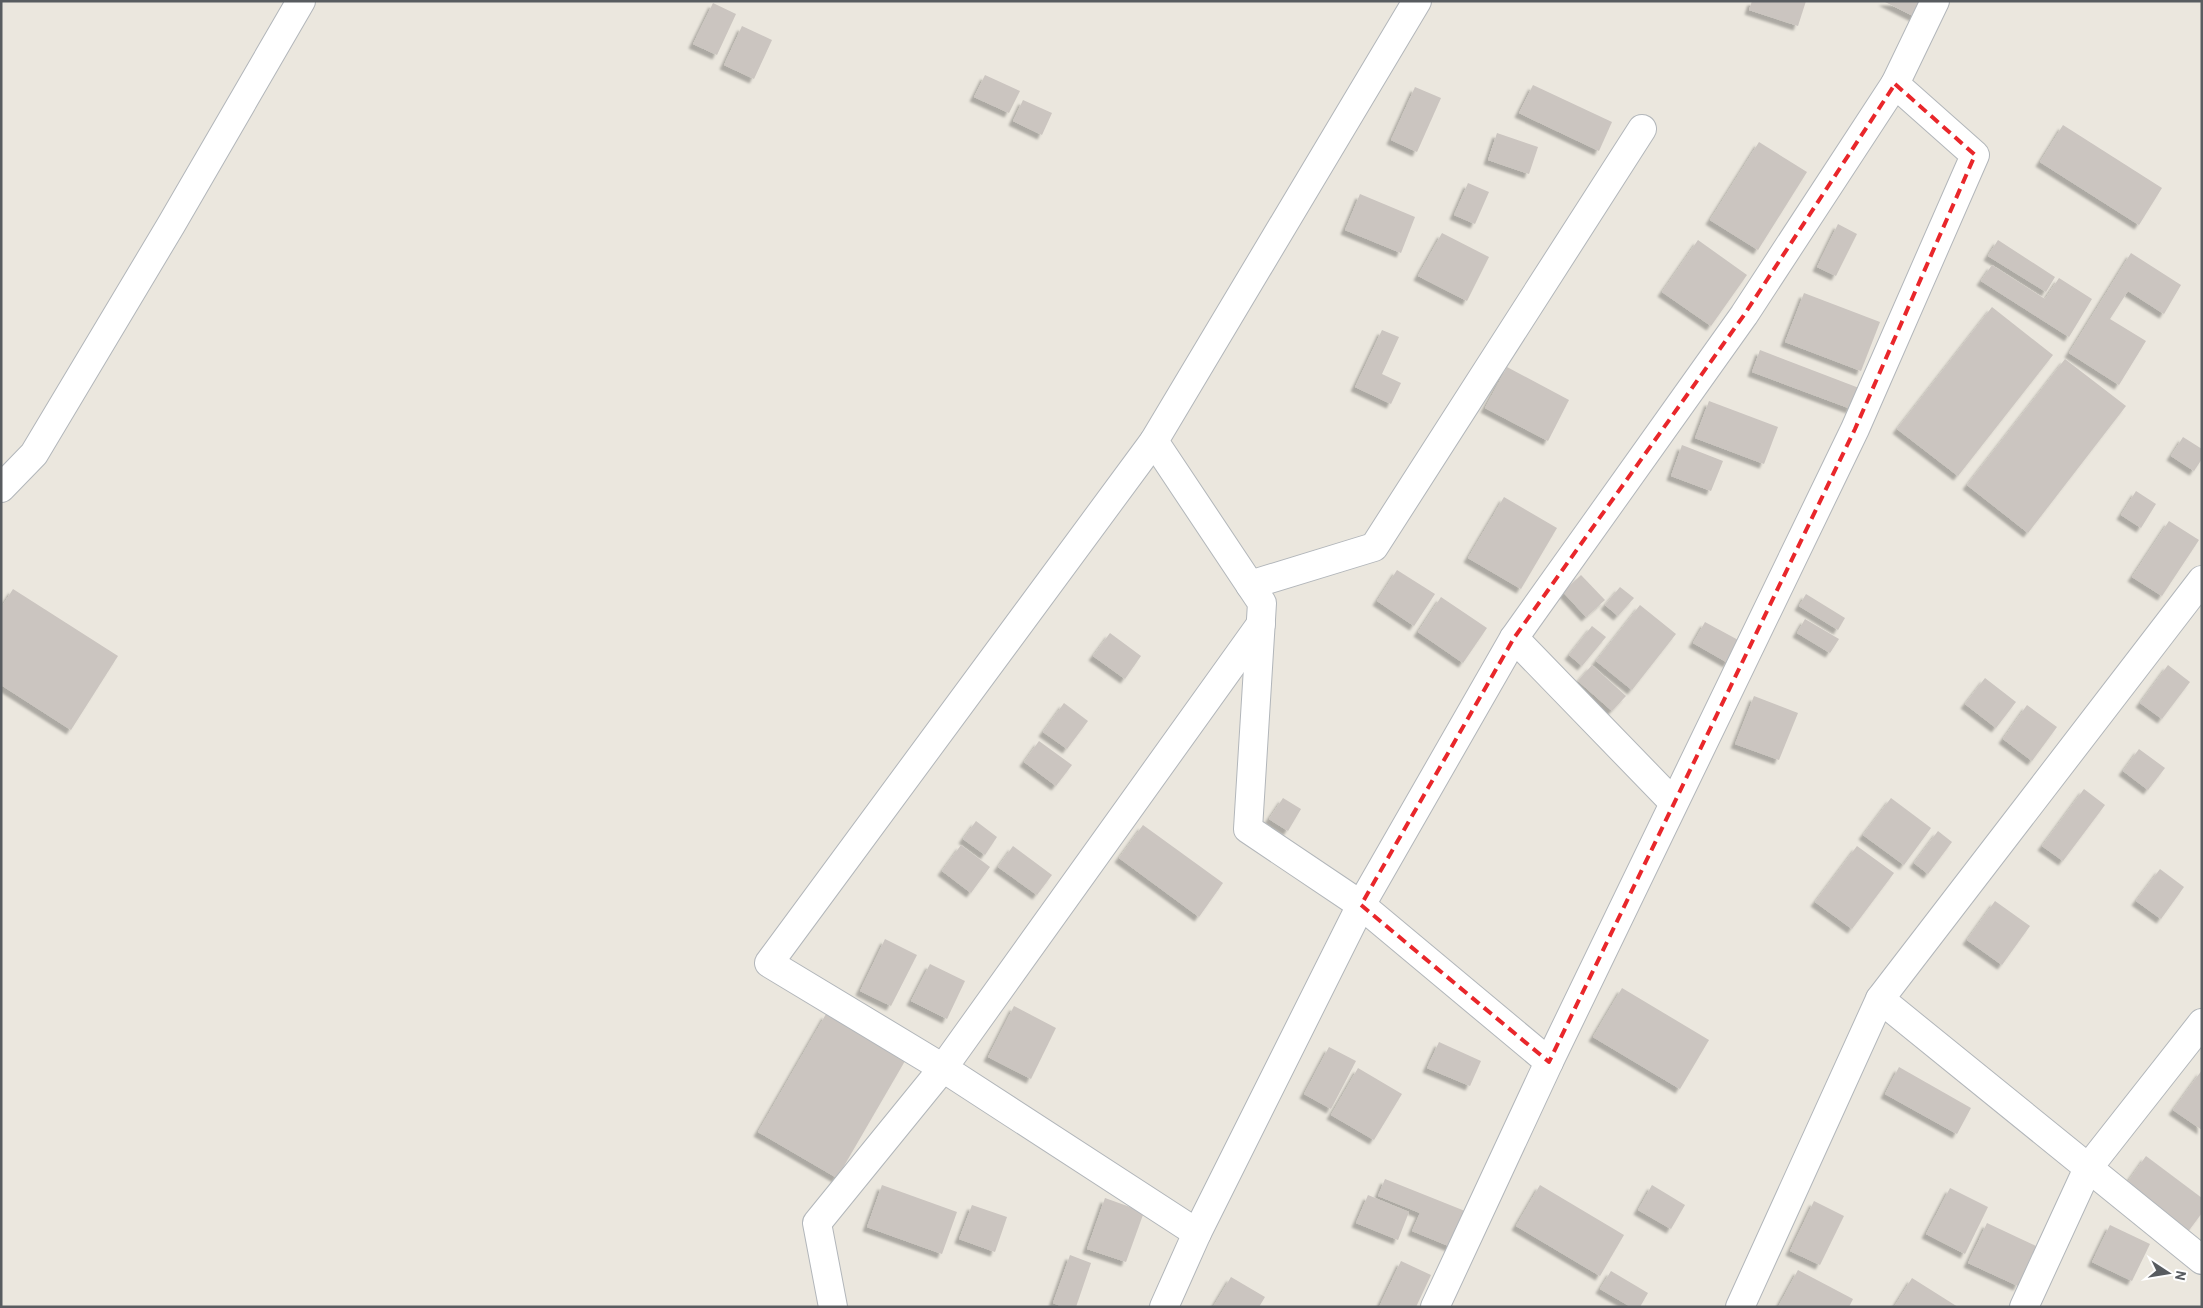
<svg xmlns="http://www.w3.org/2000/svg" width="2203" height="1308" font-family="Barlow,sans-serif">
	<defs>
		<filter id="shadow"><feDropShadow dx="-4.5" dy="4.5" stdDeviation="1" flood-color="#0004"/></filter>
	</defs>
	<rect width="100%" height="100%" fill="#ebe7de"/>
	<g fill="#cbc5c0" filter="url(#shadow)">
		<polygon points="1752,1 1806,1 1798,26 1749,10"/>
		<polygon points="1883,1 1923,1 1915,17"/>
		<polygon points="713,3 736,14 717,55 693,44"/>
		<polygon points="742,26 772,40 754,79 724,65"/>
		<polygon points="985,75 1020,91 1009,113 974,97"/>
		<polygon points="1533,85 1612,122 1599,151 1519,113"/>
		<polygon points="1415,87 1441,98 1417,152 1391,140"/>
		<polygon points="1023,100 1052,113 1042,135 1013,121"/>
		<polygon points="2063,125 2162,188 2139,225 2040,162"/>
		<polygon points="1497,133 1538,147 1529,174 1488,160"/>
		<polygon points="1759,142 1807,172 1758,250 1710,220"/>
		<polygon points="1468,183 1489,192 1475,224 1454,215"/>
		<polygon points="1360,194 1415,217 1401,253 1345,230"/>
		<polygon points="1838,224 1857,234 1836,276 1817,267"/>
		<polygon points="1442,233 1489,257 1467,301 1418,276"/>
		<polygon points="1698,240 1747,275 1711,326 1662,292"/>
		<polygon points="1998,240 2055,277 2046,292 1988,256"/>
		<polygon points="2131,253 2181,285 2164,314 2128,291 2110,319 2146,341 2119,385 2069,353"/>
		<polygon points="1992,265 2045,299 2059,278 2092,299 2069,337 1981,281"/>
		<polygon points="1804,293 1880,322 1861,371 1785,342"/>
		<polygon points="1992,307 2053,355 1958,476 1897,429"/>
		<polygon points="1382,330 1399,337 1382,374 1401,383 1391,404 1355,387"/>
		<polygon points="1760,350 1859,388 1851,409 1752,372"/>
		<polygon points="2065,359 2126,406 2028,533 1967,485"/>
		<polygon points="1507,367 1569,400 1548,441 1485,408"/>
		<polygon points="1709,401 1778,427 1764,464 1695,438"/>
		<polygon points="2183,437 2202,449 2202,459 2194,471 2171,456"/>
		<polygon points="1682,445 1723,461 1711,491 1671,476"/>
		<polygon points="2136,491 2156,504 2141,528 2121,515"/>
		<polygon points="1504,497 1557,528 1521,589 1468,558"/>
		<polygon points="2169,521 2199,540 2162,596 2132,577"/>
		<polygon points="1397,570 1435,594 1414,626 1377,601"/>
		<polygon points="1581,575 1605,600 1586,617 1563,592"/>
		<polygon points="1620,587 1634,598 1618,616 1605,605"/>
		<polygon points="13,589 118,656 71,730 1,685 1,608"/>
		<polygon points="1806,594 1845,618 1838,630 1799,606"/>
		<polygon points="1441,597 1487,628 1463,663 1418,632"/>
		<polygon points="1640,605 1676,634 1632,690 1596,661"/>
		<polygon points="1805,619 1839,639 1830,653 1797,633"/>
		<polygon points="1705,622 1740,641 1728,663 1693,643"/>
		<polygon points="1592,626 1606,637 1582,666 1569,655"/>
		<polygon points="1110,633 1141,656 1125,679 1093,656"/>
		<polygon points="1592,665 1626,696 1612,711 1578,681"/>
		<polygon points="2168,665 2190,682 2162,719 2140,703"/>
		<polygon points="1985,678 2016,702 1996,728 1965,704"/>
		<polygon points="1754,696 1798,713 1779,760 1735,744"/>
		<polygon points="1064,703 1088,721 1067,749 1043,732"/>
		<polygon points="2027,705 2057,727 2032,761 2003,739"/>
		<polygon points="1039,741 1072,765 1056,786 1024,762"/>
		<polygon points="2139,749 2165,768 2148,790 2123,771"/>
		<polygon points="2084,789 2105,805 2063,861 2042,846"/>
		<polygon points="1283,798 1301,809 1288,831 1269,819"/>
		<polygon points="1891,798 1931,828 1904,865 1863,835"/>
		<polygon points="976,821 997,837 985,855 963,839"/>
		<polygon points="1143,825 1223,883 1199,917 1119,858"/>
		<polygon points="1938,831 1952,842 1928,874 1914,863"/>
		<polygon points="961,845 990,867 971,893 942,871"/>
		<polygon points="1013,846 1052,875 1037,895 998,867"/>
		<polygon points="1857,846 1894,873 1852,929 1815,902"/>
		<polygon points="2160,869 2184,887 2161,919 2136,901"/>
		<polygon points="1995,901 2030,926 2002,965 1967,940"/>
		<polygon points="885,939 917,955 891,1006 860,991"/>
		<polygon points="930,964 965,981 947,1019 911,1001"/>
		<polygon points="1622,988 1709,1040 1680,1089 1593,1037"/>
		<polygon points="1014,1006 1056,1028 1031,1079 988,1057"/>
		<polygon points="826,1014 905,1061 837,1178 758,1132"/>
		<polygon points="1439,1042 1481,1061 1470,1086 1427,1068"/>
		<polygon points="1329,1047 1356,1061 1331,1109 1304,1094"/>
		<polygon points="1899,1067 1971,1108 1957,1134 1885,1094"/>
		<polygon points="1358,1068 1402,1094 1374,1140 1331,1115"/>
		<polygon points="2202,1070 2202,1130 2173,1110"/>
		<polygon points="2146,1156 2202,1198 2202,1213 2184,1237 2122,1190"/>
		<polygon points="1385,1179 1465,1211 1451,1247 1412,1231 1420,1213 1378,1196"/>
		<polygon points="882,1185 957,1212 942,1254 867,1227"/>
		<polygon points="1540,1185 1624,1235 1600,1276 1516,1226"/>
		<polygon points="1652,1185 1685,1205 1671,1229 1638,1210"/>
		<polygon points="1950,1188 1988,1207 1965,1254 1926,1234"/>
		<polygon points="1368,1195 1409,1212 1398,1240 1356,1223"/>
		<polygon points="1105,1198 1144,1212 1126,1262 1087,1249"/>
		<polygon points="1814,1201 1844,1216 1820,1265 1790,1251"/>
		<polygon points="972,1205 1007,1217 995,1252 959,1239"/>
		<polygon points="1987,1223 2036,1246 2018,1286 1968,1263"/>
		<polygon points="2110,1225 2150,1244 2132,1281 2092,1262"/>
		<polygon points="1070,1255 1091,1263 1076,1307 1063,1307 1053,1303"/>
		<polygon points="1401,1261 1431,1275 1416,1307 1379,1307"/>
		<polygon points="1798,1270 1853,1299 1849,1307 1778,1307"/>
		<polygon points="1611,1271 1648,1293 1640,1307 1631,1307 1600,1289"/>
		<polygon points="1231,1277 1265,1297 1259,1307 1213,1307"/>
		<polygon points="1912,1278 1958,1307 1894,1307"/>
	</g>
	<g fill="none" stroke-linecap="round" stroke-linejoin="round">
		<g stroke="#b2b6ba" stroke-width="30">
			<g id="minor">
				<polyline points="1417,1 1154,441 1262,603 1248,829 1361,905 1549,1062 1855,429 1975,155 1895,84 1935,1"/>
				<polyline points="1,488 34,454 171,225 301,1"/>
				<polyline points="1250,585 1374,547 1642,129"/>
				<polyline points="1261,624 943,1068 1197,1233 1361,905 1514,638 1744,315 1895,84"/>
				<polyline points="1514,638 1673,802"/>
				<polyline points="1880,999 2202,1260"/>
				<polyline points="833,1307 817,1223 943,1068 769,963 1154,441"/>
				<polyline points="1164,1307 1197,1233"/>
				<polyline points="1435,1307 1549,1062"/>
				<polyline points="1740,1307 1880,999 2202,580"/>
				<polyline points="2024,1307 2088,1168 2202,1023"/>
			</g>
		</g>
		<use href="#minor" stroke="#fff" stroke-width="28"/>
	</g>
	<path fill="none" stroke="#e9272b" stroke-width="4" stroke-dasharray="10 6" stroke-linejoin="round" d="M1895 84 1975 155 1855 429 1549 1062 1361 905 1514 638 1744 315Z"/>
	<rect width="2203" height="1308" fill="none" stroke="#585c60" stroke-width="5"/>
	<g transform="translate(2168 1273) rotate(102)" stroke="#ffffff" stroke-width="4" paint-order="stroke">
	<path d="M0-4L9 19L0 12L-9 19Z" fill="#585c60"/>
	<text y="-8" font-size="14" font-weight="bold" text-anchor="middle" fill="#585c60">N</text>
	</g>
</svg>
